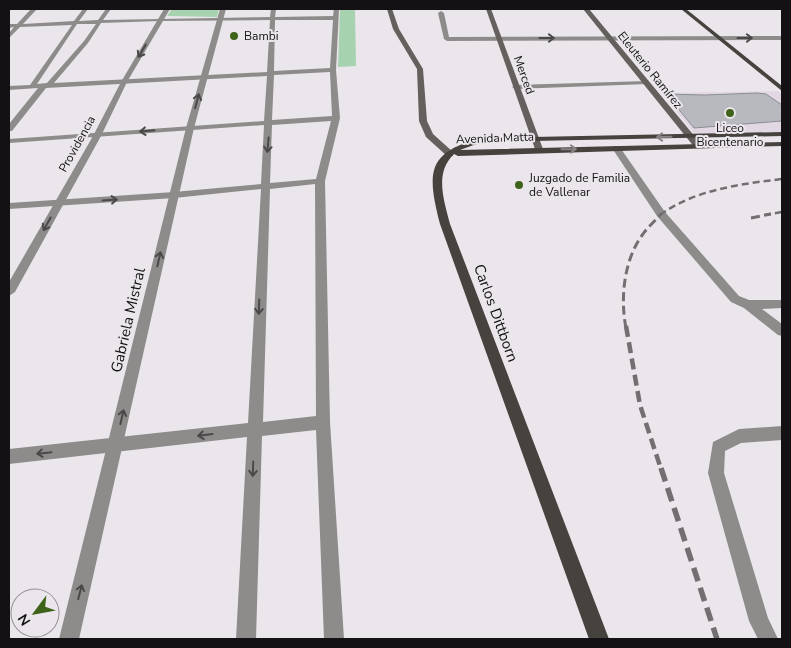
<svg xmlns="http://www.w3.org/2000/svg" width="791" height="648" font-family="'Nunito Sans',sans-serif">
	<rect width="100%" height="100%" fill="#ebe6ec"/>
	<polygon fill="#e2d8e4" points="778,91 782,94 782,132 694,133 661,93"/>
	<g fill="#a7d2b0">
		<polygon points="172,9 219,9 217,17 167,16"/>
		<polygon points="340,9 355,9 356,66 338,67"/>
	</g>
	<polygon fill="#b8b9bf" stroke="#8c8d93" points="757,93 766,94 782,105 782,121 694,128 666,94 705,95"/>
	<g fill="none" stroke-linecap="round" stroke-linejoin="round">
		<g fill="#8e8c8a" fill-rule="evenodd">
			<path d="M31 9H37L23 24 74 21 83 9H88L79 21 98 20 106 9H111L103 20 270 17 271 9H276L275 17 333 16 334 9H339L336 70 340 118 325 181 330 422 344 639H324L316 430 262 436 256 639H236L247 437 9 464V449L248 423 261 189 174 198 9 209V203L174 192 261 184 264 125 9 143V139L264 121 267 76 46 88 12 131H9V124L38 88 9 90V86L30 85 72 25 20 27 9 38V33L14 27 9 28V24H17ZM270 20 267 72 54 83 88 43 101 23 160 21ZM275 20H333L330 68 274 71ZM77 24H96L84 41 47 83 37 84ZM330 72 332 116 272 120 274 75ZM331 121 316 179 270 183 272 125ZM315 184 316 416 263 422 270 189Z"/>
			<polygon points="441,11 444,13 449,37 782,36 782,40 447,41 444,39 438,13"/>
			<polygon points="646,81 649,83 648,84 515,89 512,87 515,85"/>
			<polygon points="613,146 619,146 665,212 739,296 749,300 782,300 782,308 762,309 782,324 782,336 778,335 744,308 731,302 657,216 612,148"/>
			<polygon points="782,426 782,440 741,443 725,451 724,473 768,618 778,639 758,639 749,621 708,473 713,442 739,429"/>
		</g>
		<g fill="#8e8c8a" fill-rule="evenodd">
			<polygon points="164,9 170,9 127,82 101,136 15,292 9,296 9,282 93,136 121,82"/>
			<polygon points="220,9 226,9 194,128 79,639 59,639 186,128"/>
		</g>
		<g fill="#64605d" fill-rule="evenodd">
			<polygon points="387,9 392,9 399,29 423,69 427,121 433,134 453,152 453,156 447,156 426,137 419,121 417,69 393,29"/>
			<polygon points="486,9 491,9 543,149 542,151 535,149"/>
			<polygon points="583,9 589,9 701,144 701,148 695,148"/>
		</g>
		<g fill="#46423e" fill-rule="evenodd">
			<polygon points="681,9 686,9 782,86 782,91"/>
			<path d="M782 132V136L482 142 460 150 782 142V146L458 156 454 154C434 173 444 200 450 224L609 639H589L440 224C427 173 426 152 482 138Z"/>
		</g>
		<g stroke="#726e72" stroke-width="2.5" stroke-dasharray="7 4" stroke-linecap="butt">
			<path d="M660 215C694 190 740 184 782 179"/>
			<polyline points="764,215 782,212"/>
		</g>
		<g stroke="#726e72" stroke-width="3" stroke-dasharray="9 4.5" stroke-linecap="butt">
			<polyline points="751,218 771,214"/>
			<path d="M626 328C620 298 624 259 643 234 648 227 655 221 661 214"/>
		</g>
		<polyline stroke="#726e72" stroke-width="4.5" stroke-dasharray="11 5.5" stroke-linecap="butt" points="626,326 640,405 661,469"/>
		<polyline stroke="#726e72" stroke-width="5.5" stroke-dasharray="14 7" stroke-linecap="butt" points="661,468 717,639"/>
	</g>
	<defs><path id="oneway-shaft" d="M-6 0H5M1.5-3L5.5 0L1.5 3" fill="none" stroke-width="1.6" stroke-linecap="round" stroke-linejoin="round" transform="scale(1.25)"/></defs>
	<g stroke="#4a4849">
		<use href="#oneway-shaft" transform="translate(547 38)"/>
		<use href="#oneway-shaft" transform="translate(745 38)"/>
		<use href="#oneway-shaft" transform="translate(142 51) rotate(120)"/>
		<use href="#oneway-shaft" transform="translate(197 101) rotate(-75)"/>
		<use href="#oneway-shaft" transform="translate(147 131) rotate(175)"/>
		<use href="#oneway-shaft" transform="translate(268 145) rotate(95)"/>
		<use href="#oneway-shaft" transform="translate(110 200) rotate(-4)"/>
		<use href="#oneway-shaft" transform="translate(47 224) rotate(119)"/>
		<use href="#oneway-shaft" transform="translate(159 259) rotate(-77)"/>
		<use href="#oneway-shaft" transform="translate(259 307) rotate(92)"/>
		<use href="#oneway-shaft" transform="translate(122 417) rotate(-77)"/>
		<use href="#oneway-shaft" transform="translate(205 435) rotate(173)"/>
		<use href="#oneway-shaft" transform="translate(44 453) rotate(174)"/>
		<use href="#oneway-shaft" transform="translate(253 469) rotate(92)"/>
		<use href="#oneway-shaft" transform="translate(80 592) rotate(-76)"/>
	</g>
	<g stroke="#888484">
		<use href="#oneway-shaft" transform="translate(664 137) rotate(179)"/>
		<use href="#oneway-shaft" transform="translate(569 149) rotate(-1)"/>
	</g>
	<g fill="#3e621a" stroke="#ebe6ec" stroke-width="2">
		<circle cx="234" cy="36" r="5"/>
		<circle cx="730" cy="113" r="5"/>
		<circle cx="519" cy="185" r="5"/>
	</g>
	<g text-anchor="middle" stroke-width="4" stroke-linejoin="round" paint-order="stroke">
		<g font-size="12" fill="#131113" stroke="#ebe6ec" text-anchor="start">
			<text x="244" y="40">Bambi</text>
			<text x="730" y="132" text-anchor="middle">Liceo<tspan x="730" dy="14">Bicentenario</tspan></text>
			<text x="529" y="182">Juzgado de Familia<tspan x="529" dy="14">de Vallenar</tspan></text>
		</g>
		<g font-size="12" fill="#131113" stroke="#ebe6ec">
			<text transform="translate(650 70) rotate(51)" y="4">Eleuterio Ramírez</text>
			<text transform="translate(524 75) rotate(70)" y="4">Merced</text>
			<text transform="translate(495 138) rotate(-2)" y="4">Avenida Matta</text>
			<text transform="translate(77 144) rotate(-61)" y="4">Providencia</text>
		</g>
		<g font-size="15" fill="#131113" stroke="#ebe6ec">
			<text transform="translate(496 313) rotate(70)" y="5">Carlos Dittborn</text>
			<text transform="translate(128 320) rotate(-77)" y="5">Gabriela Mistral</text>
		</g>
	</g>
	<rect width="791" height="648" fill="none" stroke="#131113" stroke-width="20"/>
	<g transform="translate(35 613) rotate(238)"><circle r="24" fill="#ebe6ec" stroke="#959195"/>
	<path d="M0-4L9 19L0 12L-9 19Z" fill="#3e621a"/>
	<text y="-8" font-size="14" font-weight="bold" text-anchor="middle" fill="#131113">N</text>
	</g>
</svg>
